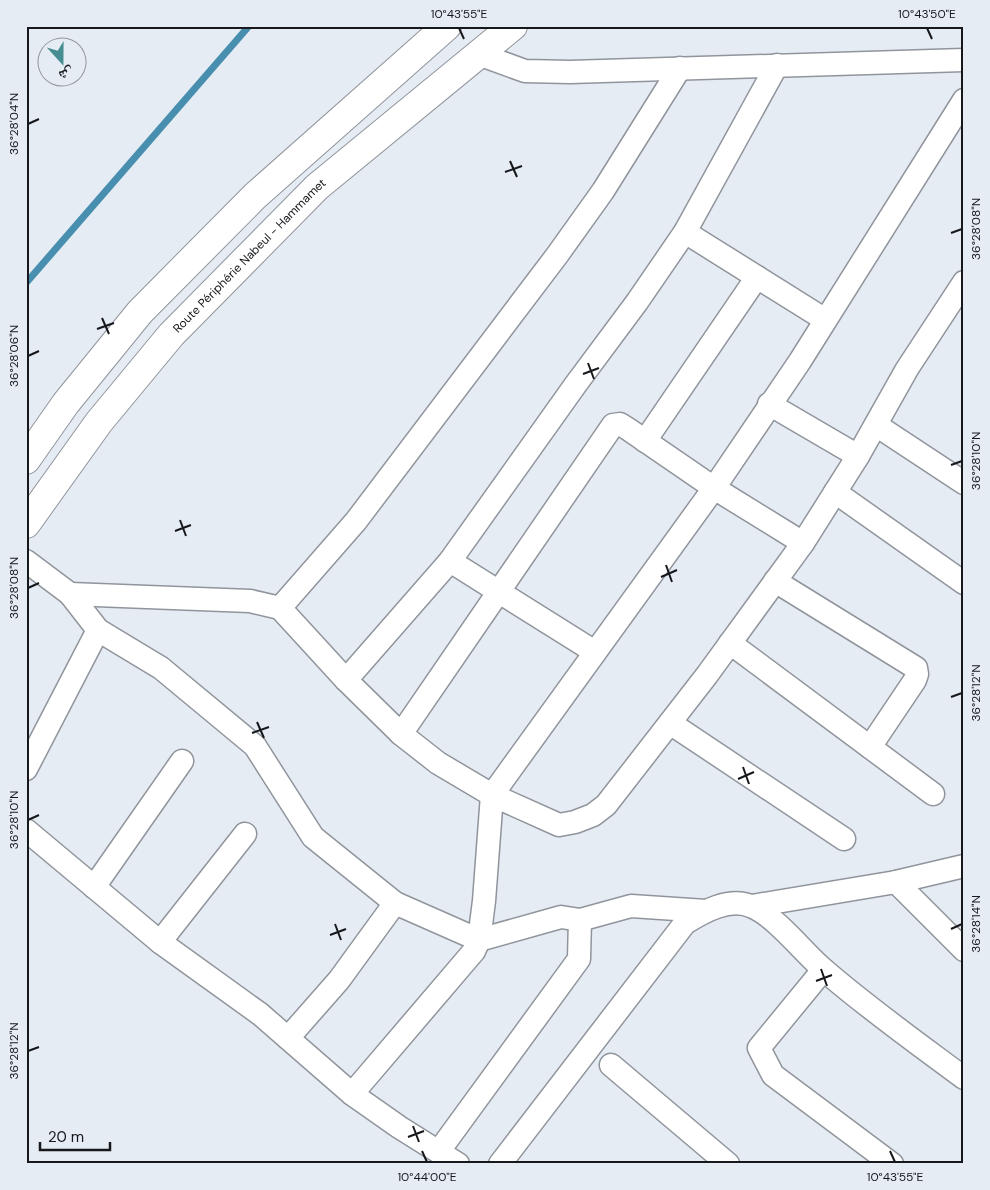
<svg xmlns="http://www.w3.org/2000/svg" width="990" height="1190" font-family="'DM Sans','Noto Naskh Arabic',sans-serif">
	<rect width="100%" height="100%" fill="#e6ecf4"/>
	<g fill="none" stroke-linecap="round" stroke-linejoin="round">
		<polyline stroke="#478eaf" stroke-width="7" points="26,283 249,26"/>
		<g stroke="#90959c" stroke-width="25">
			<g id="minor">
				<polyline points="478,54 525,71 570,72 964,60"/>
				<polyline points="685,232 824,319"/>
				<polyline points="769,404 858,456"/>
				<polyline points="876,425 964,483"/>
				<polyline points="645,441 757,277"/>
				<polyline points="835,492 964,583"/>
				<polyline points="26,561 70,594 98,630 26,769"/>
				<polyline points="450,561 595,652"/>
				<polyline points="775,581 916,668 917,674 915,680 870,747"/>
				<polyline points="70,594 250,601 280,608 346,680 401,734 438,763 492,795 559,825 575,822 593,815 606,805 707,675 803,543 858,456 907,369 964,282"/>
				<polyline points="280,608 356,521 558,254 603,191 680,68"/>
				<polyline points="98,630 161,668 255,746 313,837 395,903 479,940 561,917 580,920 631,906 706,911"/>
				<polyline points="730,643 933,794"/>
				<polyline points="346,680 450,561 576,384 637,302 685,232 777,65"/>
				<polyline points="670,723 844,839"/>
				<polyline points="401,734 613,425 620,424 628,429 714,488 803,543"/>
				<polyline points="26,830 160,942 260,1014 352,1094 399,1127 458,1164"/>
				<polyline points="896,882 964,950"/>
				<polyline points="94,887 182,761"/>
				<polyline points="752,906 896,882 964,866"/>
				<polyline points="160,942 245,834"/>
				<polyline points="823,970 759,1048 773,1075 892,1164"/>
				<polyline points="288,1038 339,980 395,903"/>
				<polyline points="611,1065 728,1164"/>
				<polyline points="352,1094 474,951 479,940 484,901 492,795 714,488 800,361 964,100"/>
				<polyline points="439,1151 579,959 580,920"/>
				<path d="M500 1164 685 923C703 912 730 896 753 907 776 917 804 953 824 970 869 1009 917 1043 964 1078"/>
			</g>
		</g>
		<g stroke="#90959c" stroke-width="30">
			<g id="highway">
				<polyline points="26,460 66,403 140,312 255,196 447,26"/>
				<path id="s1" d="M26 524 99 422 171 335 317 187 513 26"/>
			</g>
		</g>
		<use href="#minor" stroke="#fff" stroke-width="22"/>
		<use href="#highway" stroke="#fff" stroke-width="28"/>
	</g>
	<path fill="none" stroke="#16181b" stroke-width="2" d="M459 28 464 39M927 28 932 39M28 124 39 119M510 161 517 177M505 172 522 166M951 233 962 229M102 318 109 334M97 329 114 323M28 356 39 351M588 363 594 379M583 374 599 368M951 465 962 461M180 520 186 536M175 531 191 525M666 565 672 582M661 577 677 570M28 588 39 583M951 697 962 693M257 722 264 738M252 733 269 727M743 767 749 784M738 779 754 772M28 820 39 815M335 924 341 940M951 929 962 924M330 935 346 929M821 969 827 986M816 981 832 975M28 1051 39 1047M413 1126 419 1142M408 1137 424 1131M422 1151 427 1162M890 1151 895 1162"/>
	<g text-anchor="middle" stroke-width="4.5" stroke-linejoin="round" paint-order="stroke">
		<g font-size="12" fill="#16181b" stroke="#e6ecf4">
			<text dy="4" stroke="none"><textPath href="#s1" startOffset="350">Route Périphérie Nabeul - Hammamet</textPath></text>
		</g>
	</g>
	<rect width="990" height="1190" fill="none" stroke="#e6ecf4" stroke-width="55"/>
	<g transform="translate(62 62) rotate(159)"><circle r="24" fill="#e6ecf4" stroke="#93979d"/>
	<path d="M0-4L9 19L0 12L-9 19Z" fill="#458d90"/>
	<text y="-8" font-size="14" font-weight="bold" text-anchor="middle" fill="#16181b">ش</text>
	</g>
	<path d="M40 1142v8h70v-8" fill="none" stroke="#16181b" stroke-width="2.5"/>
	<text x="48" y="1142" font-size="15" fill="#16181b" stroke="#e6ecf4" stroke-width="4" paint-order="stroke">20 m</text>
	<rect x="28" y="28" width="934" height="1134" fill="none" stroke="#16181b" stroke-width="2"/>
	<g font-size="12" text-anchor="middle" fill="#16181b">
		<text x="459" y="18">10°43'55"E</text>
		<text x="927" y="18">10°43'50"E</text>
		<text transform="translate(14 124) rotate(-90)" y="4">36°28'04"N</text>
		<text transform="translate(976 229) rotate(-90)" y="4">36°28'08"N</text>
		<text transform="translate(14 356) rotate(-90)" y="4">36°28'06"N</text>
		<text transform="translate(976 461) rotate(-90)" y="4">36°28'10"N</text>
		<text transform="translate(14 588) rotate(-90)" y="4">36°28'08"N</text>
		<text transform="translate(976 693) rotate(-90)" y="4">36°28'12"N</text>
		<text transform="translate(14 820) rotate(-90)" y="4">36°28'10"N</text>
		<text transform="translate(976 924) rotate(-90)" y="4">36°28'14"N</text>
		<text transform="translate(14 1051) rotate(-90)" y="4">36°28'12"N</text>
		<text x="427" y="1181">10°44'00"E</text>
		<text x="895" y="1181">10°43'55"E</text>
	</g>
</svg>
